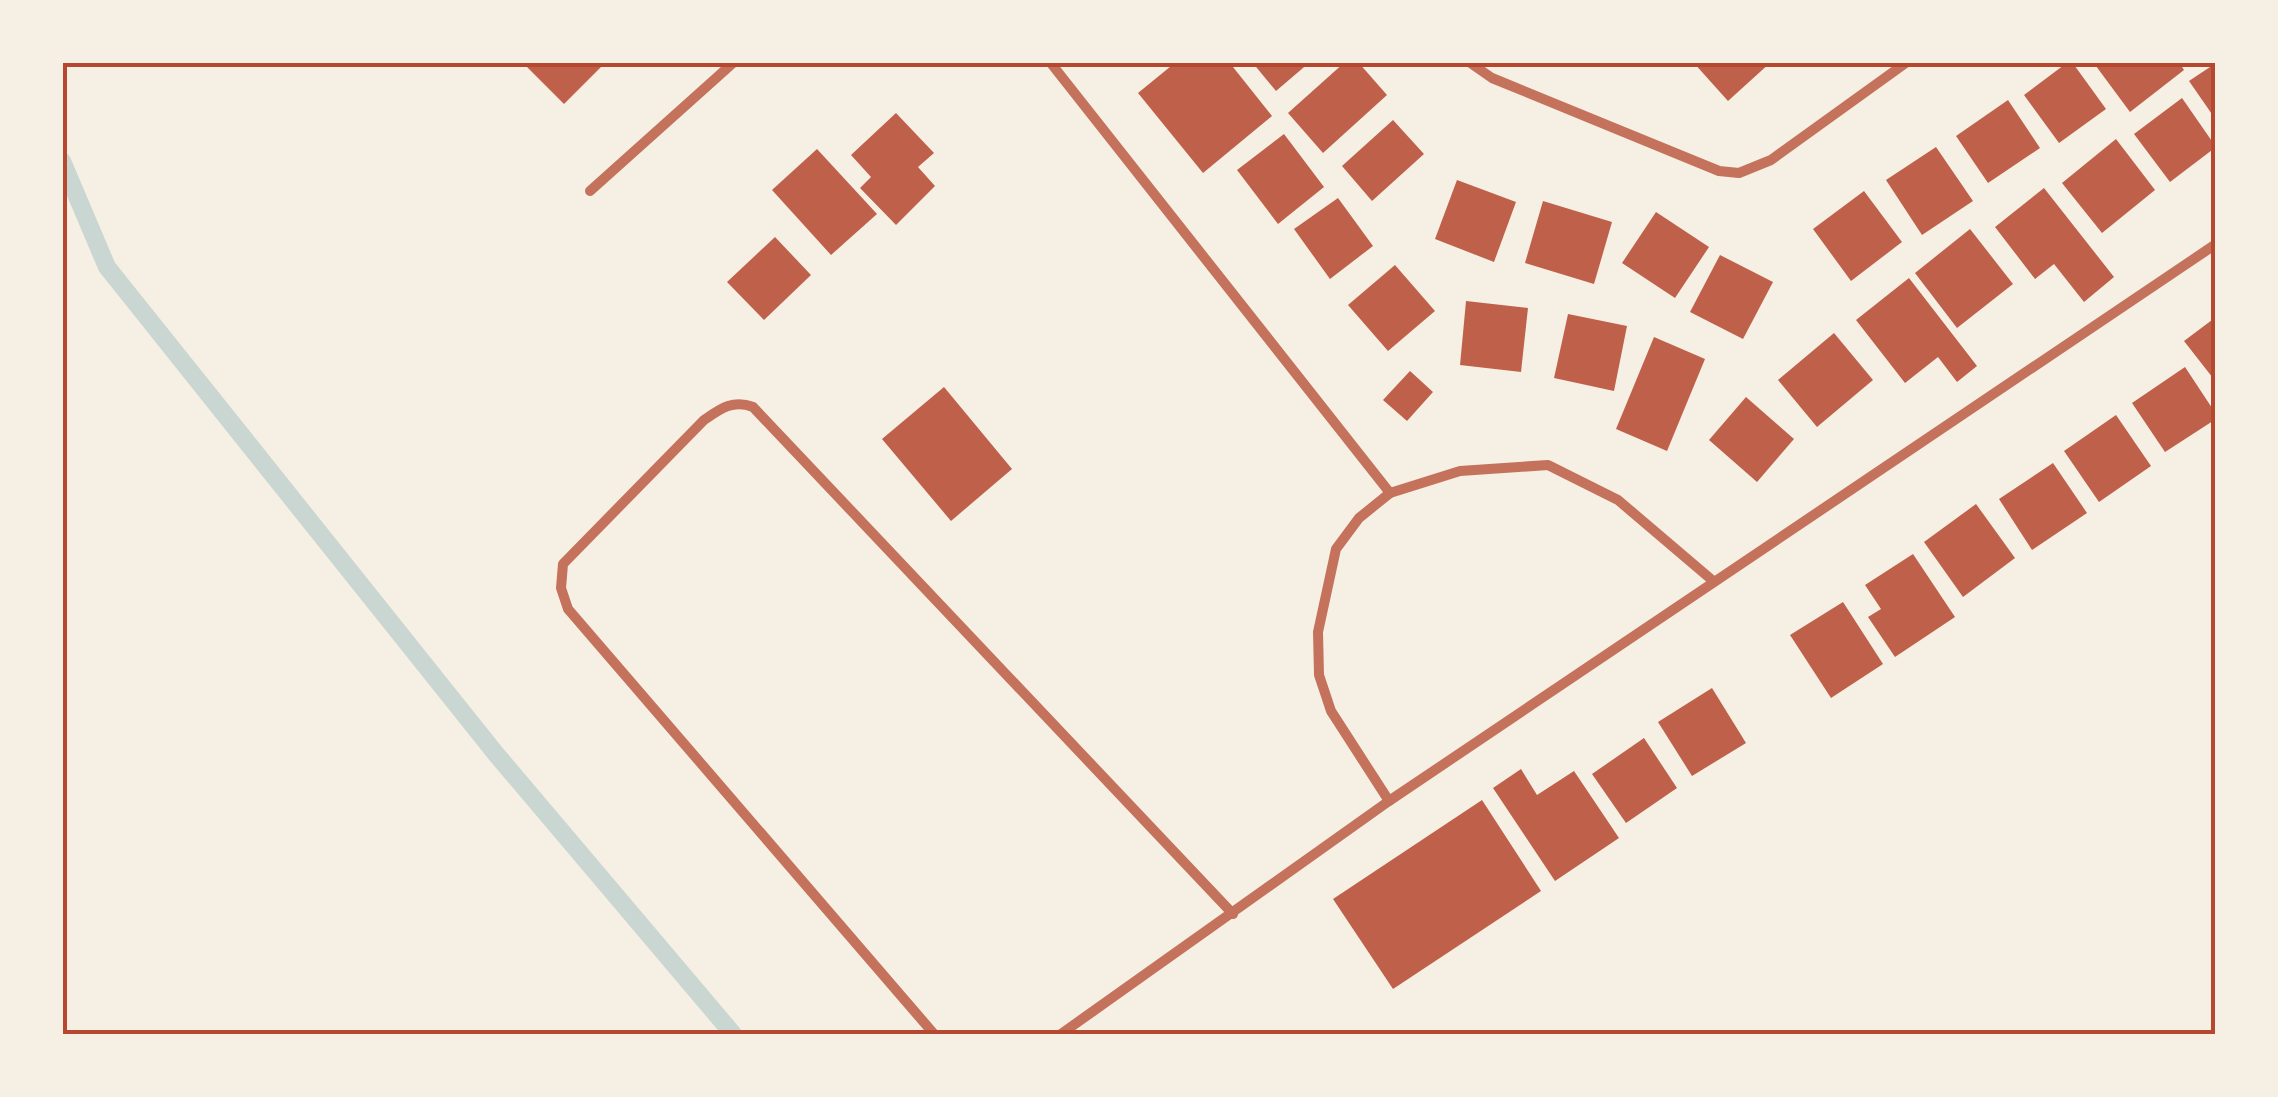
<svg xmlns="http://www.w3.org/2000/svg" width="2278" height="1097" font-family="'Noto Sans',sans-serif">
	<rect width="100%" height="100%" fill="#f6efe4"/>
	<g fill="none" stroke-linecap="round" stroke-linejoin="round">
		<polyline stroke="#c9d6d2" stroke-width="18" points="62,161 107,267 496,754 733,1034"/>
	</g>
	<g fill="#bf614a">
		<polygon points="522,62 606,62 564,104"/>
		<polygon points="1176,62 1229,62 1272,116 1203,173 1138,93"/>
		<polygon points="1252,62 1310,62 1276,91"/>
		<polygon points="1345,62 1358,62 1387,95 1323,153 1288,113"/>
		<polygon points="1693,62 1771,62 1728,101"/>
		<polygon points="2068,62 2072,62 2106,109 2059,143 2024,95"/>
		<polygon points="2093,62 2179,62 2184,70 2130,112"/>
		<polygon points="2216,63 2216,120 2189,81"/>
		<polygon points="2182,98 2216,147 2170,182 2134,134"/>
		<polygon points="2008,100 2040,148 1988,183 1956,136"/>
		<polygon points="896,113 934,153 918,167 935,186 896,225 860,188 871,177 851,155"/>
		<polygon points="1393,120 1424,154 1372,201 1342,166"/>
		<polygon points="1284,134 1324,187 1278,224 1237,170"/>
		<polygon points="2116,139 2155,190 2102,233 2062,183"/>
		<polygon points="1936,147 1973,201 1922,235 1886,180"/>
		<polygon points="817,149 877,214 831,255 772,190"/>
		<polygon points="1457,180 1516,202 1494,262 1435,239"/>
		<polygon points="2044,188 2114,277 2084,302 2054,264 2035,279 1995,227"/>
		<polygon points="1864,191 1902,242 1851,281 1813,229"/>
		<polygon points="1338,198 1373,246 1330,279 1294,229"/>
		<polygon points="1543,201 1612,222 1594,284 1525,263"/>
		<polygon points="1656,212 1709,247 1675,298 1622,263"/>
		<polygon points="1970,229 2013,284 1957,328 1915,273"/>
		<polygon points="775,237 811,275 764,320 727,282"/>
		<polygon points="1720,255 1773,282 1743,339 1690,312"/>
		<polygon points="1395,265 1435,311 1388,351 1348,305"/>
		<polygon points="1909,278 1977,366 1957,382 1938,357 1905,383 1856,320"/>
		<polygon points="1466,301 1528,308 1521,372 1460,365"/>
		<polygon points="1568,314 1627,326 1614,391 1554,378"/>
		<polygon points="2216,317 2216,382 2184,341"/>
		<polygon points="1834,333 1873,380 1817,427 1778,380"/>
		<polygon points="1654,337 1705,359 1667,451 1616,429"/>
		<polygon points="2185,367 2216,414 2216,419 2165,452 2132,403"/>
		<polygon points="1410,371 1433,392 1407,421 1383,400"/>
		<polygon points="944,387 1012,469 951,521 882,439"/>
		<polygon points="1746,397 1794,439 1757,482 1709,440"/>
		<polygon points="2116,415 2151,466 2099,502 2064,451"/>
		<polygon points="2053,463 2087,513 2032,550 1999,499"/>
		<polygon points="1976,504 2015,558 1963,597 1924,542"/>
		<polygon points="1913,554 1955,617 1895,657 1868,617 1881,609 1865,585"/>
		<polygon points="1843,602 1883,664 1831,698 1790,635"/>
		<polygon points="1712,688 1746,743 1692,776 1658,722"/>
		<polygon points="1644,738 1677,788 1626,823 1592,774"/>
		<polygon points="1521,769 1537,795 1574,771 1619,838 1555,881 1493,788"/>
		<polygon points="1482,800 1541,891 1393,989 1333,899"/>
	</g>
	<g fill="none" stroke-linecap="round" stroke-linejoin="round">
		<g stroke="#c5725c" stroke-width="10">
			<polyline points="1050,62 1390,493"/>
			<polyline points="1469,62 1492,78 1719,171 1739,173 1771,160 1907,62"/>
			<polyline points="590,191 734,62"/>
			<polyline points="1389,801 1331,711 1319,675 1318,632 1336,549 1359,518 1390,493 1460,471 1548,465 1618,500 1712,580"/>
			<path d="M934 1034 568 609 561 588 563 564 704 420C720 409 733 399 753 407L1233 914"/>
			<polyline points="1061,1034 1389,801 2216,244"/>
		</g>
	</g>
	<rect width="2278" height="1097" fill="none" stroke="#f6efe4" stroke-width="130"/>
	<rect x="65" y="65" width="2148" height="967" fill="none" stroke="#b5482f" stroke-width="4"/>
</svg>
